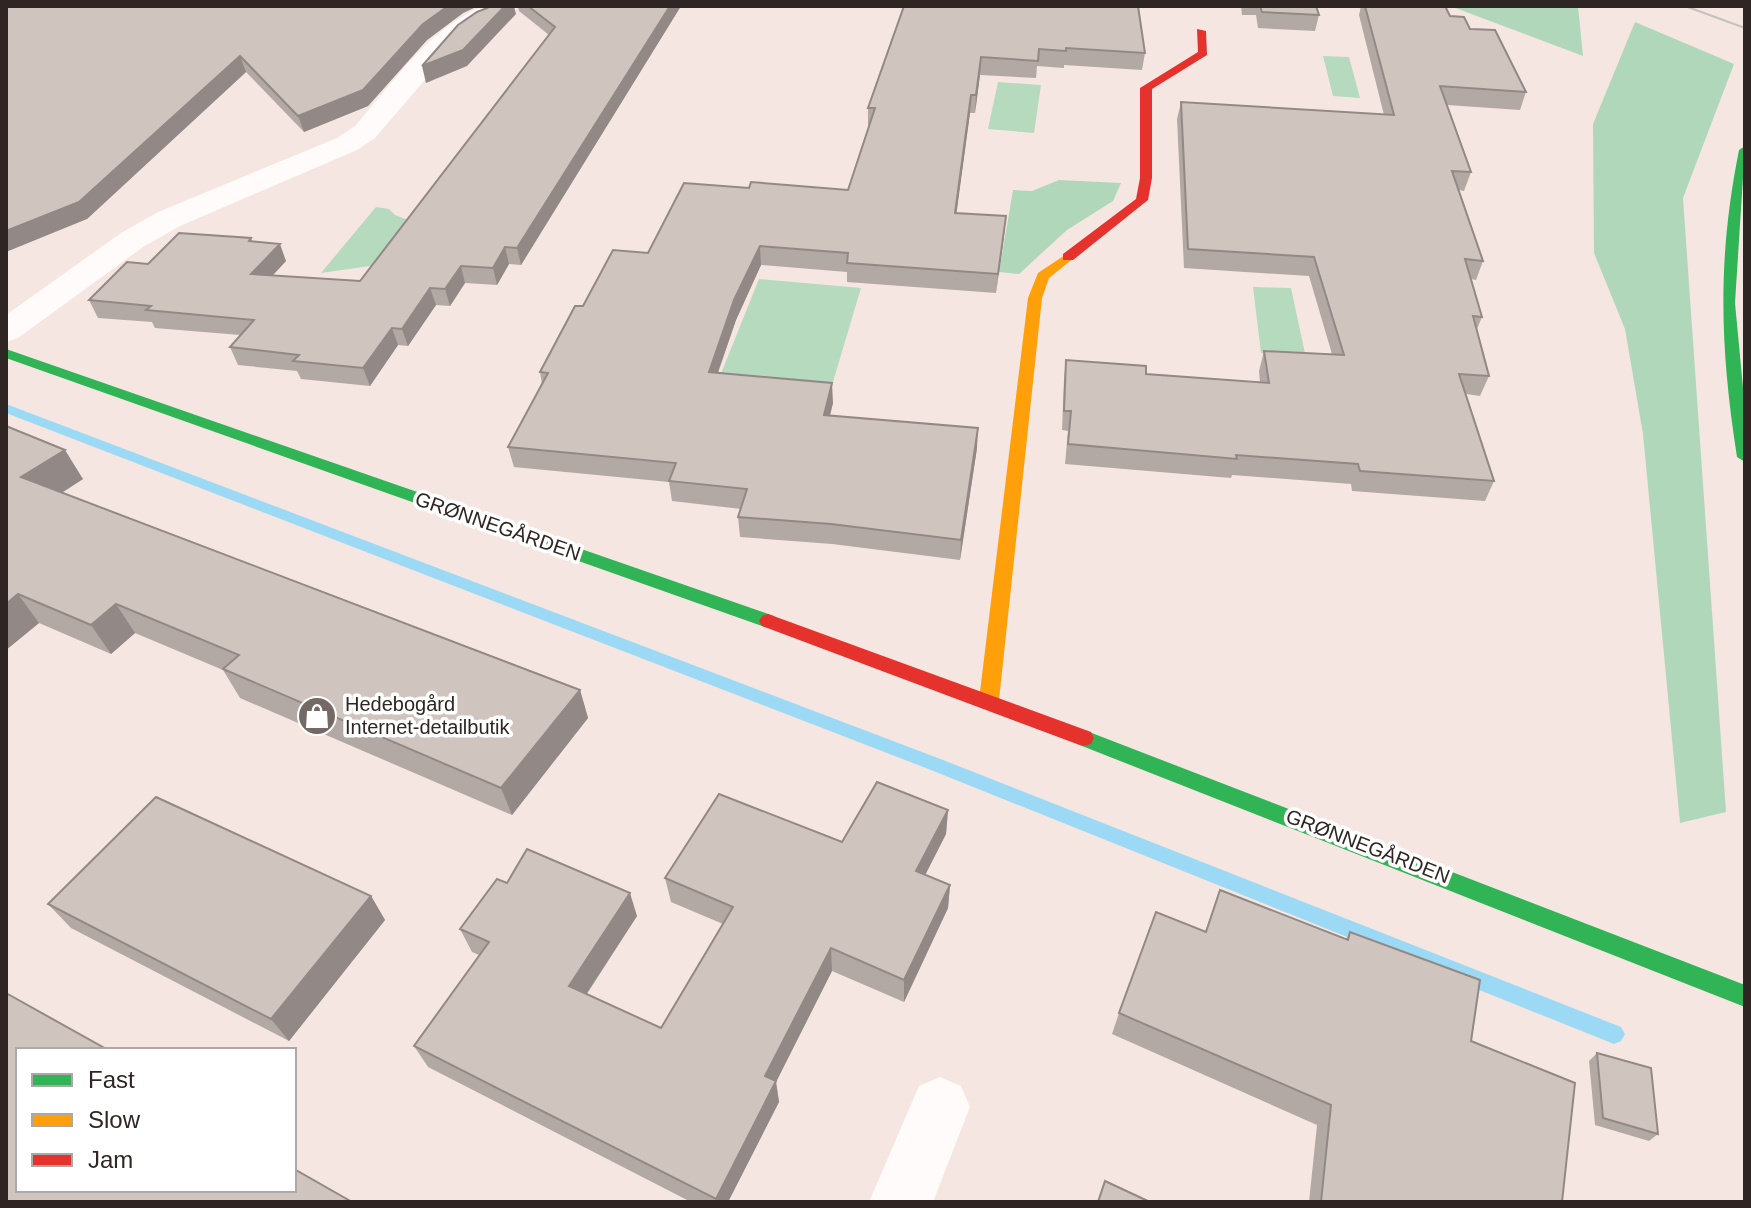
<svg xmlns="http://www.w3.org/2000/svg" width="1751" height="1208" font-family="Arial,sans-serif">
	<rect width="100%" height="100%" fill="#f6e6e1"/>
	<g fill="#b6dabe">
		<polygon points="1323,56 1349,57 1360,98 1333,96"/>
		<polygon points="998,82 1041,85 1034,133 988,129"/>
		<polygon points="376,207 389,209 395,215 411,221 377,265 321,273"/>
		<polygon points="759,279 861,288 827,402 714,391"/>
		<polygon points="1253,287 1291,288 1306,358 1261,353"/>
	</g>
	<g fill="#b1d7bb">
		<polygon points="1449,6 1578,6 1583,56 1458,9"/>
		<polygon points="1635,22 1734,64 1683,198 1726,812 1680,823 1643,434 1625,329 1594,253 1593,124"/>
		<polygon points="1059,180 1121,183 1113,201 1067,230 1019,274 999,272 1013,190 1032,191"/>
	</g>
	<g fill="none" stroke-linecap="round" stroke-linejoin="round">
		<polygon fill="#9cd9f4" fill-rule="evenodd" points="6,404 943,760 1621,1027 1625,1034 1621,1041 1614,1044 931,770 6,413"/>
		<g fill="#fefbfa" fill-rule="evenodd">
			<path d="M484 6H518L515 11 479 25 460 39 375 138 357 150 180 226 143 247 18 338 6 342V315L121 233 158 212 337 138 355 126C393 83 429 27 484 6Z"/>
			<polygon points="940,1077 961,1086 970,1107 933,1202 869,1202 919,1086"/>
		</g>
		<g fill="#30b455" fill-rule="evenodd">
			<path d="M1745 146 1735 303 1745 409V462L1737 457C1720 347 1717 260 1739 150Z"/>
			<polygon points="6,349 774,616 777,621 768,628 762,626 6,358"/>
			<polygon points="1084,730 1745,985 1745,1007 1077,744 1074,738 1077,732"/>
		</g>
		<polygon fill="#ff9f0a" fill-rule="evenodd" points="1068,253 1075,257 1049,278 1042,298 999,700 996,705 982,705 979,700 1028,298 1038,273"/>
		<g fill="#e5322d" fill-rule="evenodd">
			<polygon points="1197,29 1206,31 1207,55 1152,89 1152,178 1148,200 1073,260 1063,260 1063,254 1136,199 1140,178 1140,88 1198,52"/>
			<polygon points="768,614 1091,732 1094,738 1091,744 1084,746 1077,744 762,626 759,621 762,616"/>
		</g>
		<polyline stroke="#c5c1bf" stroke-width="2" points="1685,6 1745,28"/>
	</g>
	<g fill="#b3a9a4">
		<polygon points="6,6 478,6 463,13 427,40 368,106 304,132 246,72 87,219"/>
		<polygon points="518,6 681,6 521,265 509,264 497,285 465,283 450,306 436,305 408,346 398,345 370,386 301,379 297,371 238,365 230,347 240,335 155,328 152,322 98,318 89,300 148,264 251,238 253,242 286,261 273,275 360,281 549,35 519,11"/>
		<polygon points="904,6 1145,53 1142,70 1064,65 1064,68 1037,66 1036,78 980,75 975,113 970,113 956,213 1006,216 996,293 847,282 847,272 761,265 736,320 718,373 833,403 830,415 977,448 960,560 832,544 740,537 738,517 741,509 672,501 669,482 514,467 508,447 542,384 540,372 583,306 648,253 749,188 848,190 870,126 868,126 868,108"/>
		<polygon points="1241,6 1316,6 1319,15 1315,31 1258,28 1256,15 1242,15"/>
		<polygon points="1361,6 1445,6 1450,16 1470,29 1526,92 1520,110 1447,105 1471,172 1464,191 1459,190 1483,261 1476,280 1471,279 1482,317 1477,329 1489,376 1480,396 1466,394 1494,481 1485,501 1352,491 1351,484 1232,475 1231,478 1065,464 1068,431 1062,430 1064,379 1066,360 1146,374 1260,383 1259,371 1264,351 1332,354 1309,276 1184,268 1177,119 1181,102 1384,115 1359,15"/>
		<polygon points="6,426 83,479 62,493 580,690 588,718 512,815 240,698 223,670 135,633 111,654 39,623 6,650"/>
		<polygon points="948,810 946,834 925,875 950,885 948,908 904,1002 832,971 776,1082 779,1102 728,1202 691,1202 428,1067 414,1046 479,955 472,952 460,929 507,883 637,916 587,994 661,1028 723,924 671,902 665,878 842,842"/>
		<polygon points="1220,890 1346,939 1350,932 1471,1041 1562,1202 1309,1202 1317,1125 1112,1034 1119,1013 1205,932"/>
		<polygon points="371,896 385,920 289,1041 71,928 48,904"/>
		<polygon points="1597,1053 1658,1134 1649,1141 1595,1125 1589,1061"/>
	</g>
	<g fill="#928986">
		<polygon points="448,6 478,6 463,13 427,40 368,106 304,132 298,116"/>
		<polygon points="505,6 514,6 516,14 467,66 426,83 422,66"/>
		<polygon points="670,6 681,6 521,265 517,248"/>
		<polygon points="240,56 246,72 87,219 6,252 6,231"/>
		<polygon points="981,57 980,75 975,113 976,95"/>
		<polygon points="971,95 970,113 954,232 955,213"/>
		<polygon points="1006,216 1004,236 996,293 998,274"/>
		<polygon points="280,244 286,261 258,291 251,274"/>
		<polygon points="760,246 761,265 736,320 711,392 709,372 734,300"/>
		<polygon points="505,247 509,264 497,285 493,268"/>
		<polygon points="461,266 465,283 450,306 445,289"/>
		<polygon points="430,288 436,305 408,346 402,329"/>
		<polygon points="392,328 398,345 370,386 363,368"/>
		<polygon points="832,383 833,403 825,435 824,415"/>
		<polygon points="978,428 977,448 960,560 961,540"/>
		<polygon points="65,450 83,479 40,506 21,477"/>
		<polygon points="18,594 39,623 6,650 6,604"/>
		<polygon points="116,604 135,633 111,654 91,625"/>
		<polygon points="580,690 588,718 512,815 501,788"/>
		<polygon points="948,810 946,834 915,895 916,871"/>
		<polygon points="950,885 948,908 904,1002 904,980"/>
		<polygon points="630,893 637,916 577,1008 569,986"/>
		<polygon points="371,896 385,920 289,1041 271,1019"/>
		<polygon points="831,948 832,971 776,1082 779,1102 728,1202 717,1202 716,1199 765,1076"/>
	</g>
	<g fill="#d0c4bf" stroke="#928986" stroke-width="2">
		<polygon points="6,6 448,6 423,24 363,90 298,116 240,56 79,202 6,231"/>
		<polygon points="492,6 505,6 463,50 422,66 458,25 477,12"/>
		<polygon points="528,6 670,6 517,248 505,247 493,268 461,266 445,289 430,288 402,329 392,328 363,368 293,361 299,355 230,347 254,320 146,310 151,306 89,300 127,262 148,264 179,233 251,238 249,241 280,244 251,274 360,281 555,27"/>
		<polygon points="904,6 1138,6 1145,53 1066,48 1066,51 1039,49 1038,61 981,57 976,95 971,95 955,213 1006,216 998,274 847,263 848,253 760,246 734,300 709,372 832,383 824,415 978,428 961,540 831,524 738,517 747,489 669,481 676,463 508,447 548,373 540,372 575,306 583,306 613,250 648,253 684,183 749,188 751,182 848,190 875,108 868,108"/>
		<polygon points="1260,6 1316,6 1319,15 1262,12"/>
		<polygon points="1365,6 1445,6 1450,16 1464,17 1470,29 1495,30 1526,92 1440,86 1471,172 1452,171 1483,261 1465,259 1482,317 1473,316 1489,376 1459,374 1494,481 1360,471 1358,464 1236,455 1237,459 1068,444 1071,411 1064,411 1066,360 1146,366 1146,374 1269,383 1264,351 1344,355 1314,257 1188,249 1181,102 1394,115"/>
		<polygon points="6,426 65,450 21,477 580,690 501,788 223,669 239,655 116,604 91,625 18,594 6,604"/>
		<polygon points="877,782 948,810 916,871 950,885 904,980 831,948 765,1076 776,1081 716,1199 414,1046 489,942 460,929 497,879 507,883 527,849 630,893 569,986 661,1028 733,907 665,878 719,794 842,842"/>
		<polygon points="156,797 371,896 271,1019 48,904"/>
		<polygon points="1220,890 1348,940 1350,932 1480,980 1471,1041 1575,1083 1562,1202 1321,1202 1331,1105 1119,1013 1156,912 1206,932"/>
		<polygon points="6,993 108,1050 18,1050 18,1190 294,1190 294,1169 352,1202 6,1202"/>
		<polygon points="1597,1053 1651,1068 1658,1134 1603,1118"/>
		<polygon points="1105,1181 1150,1202 1098,1202"/>
	</g>
	<defs>
		<g id="shop-disc" transform="scale(2)"><circle r="9.5" fill="#756965" stroke="#fff"/><path d="M-5-2.5h2.3a2.7 3.5 0 0 1 5.4 0H5L5.5 6h-11ZM-1.5-2.5h3a1.5 2.3 0 0 0-3 0Z" fill="#fff"/></g>
	</defs>
	<g fill-rule="evenodd">
		<use href="#shop-disc" x="317" y="716"/>
	</g>
	<g text-anchor="middle" stroke-width="7" stroke-linejoin="round" paint-order="stroke">
		<g font-size="20" fill="#2f2522" stroke="#fff">
			<text transform="translate(498 526) rotate(19)" y="7">GRØNNEGÅRDEN</text>
			<text transform="translate(1368 846) rotate(21)" y="7">GRØNNEGÅRDEN</text>
		</g>
		<g font-size="20" fill="#2f2522" stroke="#fff" text-anchor="start">
			<text x="345" y="711">Hedebogård<tspan x="345" dy="23">Internet-detailbutik</tspan></text>
		</g>
	</g>
	<rect width="1751" height="1208" fill="none" stroke="#2f2522" stroke-width="16"/>
	<rect x="16" y="1048" width="280" height="144" fill="#ffffff" stroke="#aca8a7" stroke-width="2"/>
	<rect x="32" y="1074" width="40" height="12" fill="#30b455" stroke="#aca8a7" stroke-width="2"/>
	<text x="88" y="1088" font-size="24" fill="#2f2522">Fast</text>
	<rect x="32" y="1114" width="40" height="12" fill="#ff9f0a" stroke="#aca8a7" stroke-width="2"/>
	<text x="88" y="1128" font-size="24" fill="#2f2522">Slow</text>
	<rect x="32" y="1154" width="40" height="12" fill="#e5322d" stroke="#aca8a7" stroke-width="2"/>
	<text x="88" y="1168" font-size="24" fill="#2f2522">Jam</text>
</svg>
